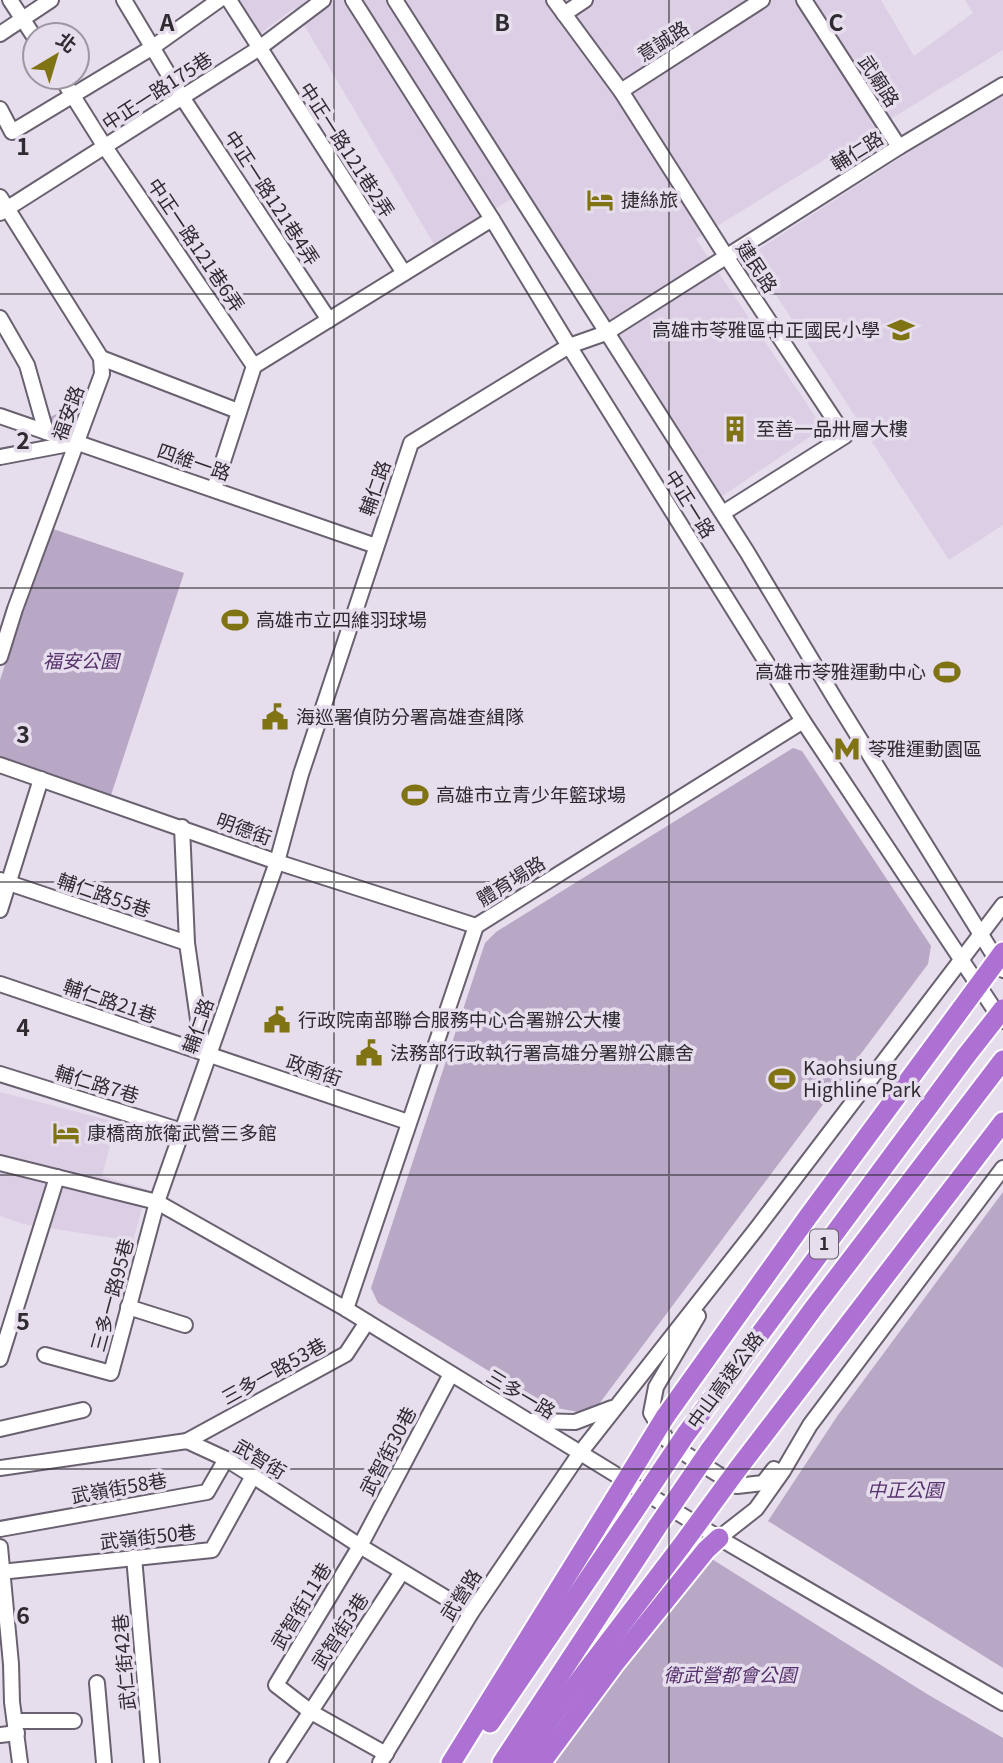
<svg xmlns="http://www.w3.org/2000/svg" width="1003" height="1763" font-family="Georgia,'Noto Sans TC',serif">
	<rect width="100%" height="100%" fill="#e6dded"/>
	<g fill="#dccfe5">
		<polygon points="238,0 881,0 914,56 973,13 965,0 1003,0 1003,50 696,239 823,428 709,505 513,198 435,246 294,8 257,36"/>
		<polygon points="1003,91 1003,525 949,560 750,255"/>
		<polygon points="0,1092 116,1122 102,1176 147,1189 133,1241 23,1224 0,1216"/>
	</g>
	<g fill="#b8a7c5">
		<polygon points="79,402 69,429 45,420"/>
		<polygon points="50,528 184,573 111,795 0,758 0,680"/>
		<polygon points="793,748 802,751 931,946 928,964 599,1404 578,1412 546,1406 378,1303 371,1288 485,943 496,932"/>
		<polygon points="1003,1192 1003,1668 768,1521 838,1415"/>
		<polygon points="707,1556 927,1694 1003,1738 1003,1763 551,1763"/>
	</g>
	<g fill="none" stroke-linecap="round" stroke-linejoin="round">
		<g stroke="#69616f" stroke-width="18">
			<g id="minor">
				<polyline points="10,0 35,38"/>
				<polyline points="124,0 182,97 329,320"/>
				<polyline points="229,0 404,273"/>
				<polyline points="353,0 492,219 569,346 803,721 1002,1021"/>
				<polyline points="395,0 747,552 835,699 1003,970"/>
				<polyline points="554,0 621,91 726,256 845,436 723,513"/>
				<polyline points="804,0 899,147"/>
				<polyline points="564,14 585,0"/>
				<polyline points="0,34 51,0"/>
				<polyline points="61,77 105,147 254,366"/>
				<polyline points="621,91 762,0"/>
				<polyline points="0,109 12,132 153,47 219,0"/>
				<polyline points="0,197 101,358 102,374 15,609 0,657"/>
				<polyline points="0,213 258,49 323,0"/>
				<polyline points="0,318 27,365 46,432"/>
				<polyline points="101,358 238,411"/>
				<polyline points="0,416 376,546"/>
				<polyline points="0,457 74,443"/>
				<polyline points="214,489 254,366 492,219"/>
				<polyline points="0,765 277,862 476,926"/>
				<polyline points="182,827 187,943 200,1033 208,1055"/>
				<polyline points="0,880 187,943"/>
				<polyline points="0,910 41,779"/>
				<polyline points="0,984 408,1122"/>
				<polyline points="0,1074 182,1131"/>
				<polyline points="0,1163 157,1202 346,1309 719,1538 1003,1703"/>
				<polyline points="128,1307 185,1325"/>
				<polyline points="346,1309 476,926 803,721"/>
				<polyline points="698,1316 656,1387 651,1413 667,1440 687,1455 737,1486 763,1483 774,1469"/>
				<polyline points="45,1355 111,1373 157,1202 277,862 301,774 411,443 569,346 606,333 899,147 1003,85"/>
				<polyline points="0,1359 57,1177"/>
				<polyline points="530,1421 575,1422 612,1408"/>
				<polyline points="0,1429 83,1410"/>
				<polyline points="187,1441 346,1354 367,1322"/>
				<polyline points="0,1468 187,1441 226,1459 253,1476 360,1546 471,1613"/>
				<polyline points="0,1529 207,1492 226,1459"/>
				<polyline points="719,1538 756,1509 783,1471 810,1425 1003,1168"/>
				<polyline points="0,1547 11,1664 12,1702 20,1763"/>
				<polyline points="134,1557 152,1763"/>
				<polyline points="0,1572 212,1550 253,1476"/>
				<polyline points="97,1683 104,1763"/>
				<polyline points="16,1721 74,1721"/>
				<polyline points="0,1735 17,1733"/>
				<polyline points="386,1754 311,1712 276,1685 360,1546 451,1374"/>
				<polyline points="277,1763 402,1572"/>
				<polyline points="380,1763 471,1613 580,1453 757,1228 1003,905"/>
			</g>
		</g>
		<g stroke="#fff" stroke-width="23">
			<g id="highway">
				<polyline points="665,1417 807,1218 1003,952"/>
				<polyline points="686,1434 966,1056"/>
				<polyline points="709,1451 813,1309 1003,1060"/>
				<polyline points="737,1470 1003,1122"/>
				<polyline points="490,1723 633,1513"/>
				<polyline points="451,1763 614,1500"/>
				<polyline points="502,1763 657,1527"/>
				<polyline points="521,1763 550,1719 682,1545"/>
				<polyline points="541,1763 615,1663 706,1550 719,1538"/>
			</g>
		</g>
		<use href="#minor" stroke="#fff" stroke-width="14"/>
		<use href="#highway" stroke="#ad70d3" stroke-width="19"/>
		<g stroke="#fff" stroke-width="23" stroke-linecap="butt">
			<g id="highway-bridge">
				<polyline points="966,1056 1003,1009"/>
				<polyline points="614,1500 665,1417"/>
				<polyline points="633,1513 686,1434"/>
				<polyline points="657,1527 709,1451"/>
				<polyline points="682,1545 737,1470"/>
			</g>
		</g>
		<use href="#highway-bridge" stroke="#ad70d3" stroke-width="19"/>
	</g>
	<path fill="none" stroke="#2e2b31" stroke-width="2" stroke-opacity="0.55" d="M334 0V1763M669 0V1763M0 294H1003M0 588H1003M0 882H1003M0 1175H1003M0 1469H1003"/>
	<defs>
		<g id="hotel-bare" transform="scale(2.1)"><path d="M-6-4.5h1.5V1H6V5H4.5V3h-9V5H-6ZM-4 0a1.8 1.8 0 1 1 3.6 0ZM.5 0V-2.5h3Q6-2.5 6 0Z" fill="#807314" stroke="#e6dded" stroke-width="2.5" paint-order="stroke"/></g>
		<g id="school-bare" transform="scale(2.1)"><path d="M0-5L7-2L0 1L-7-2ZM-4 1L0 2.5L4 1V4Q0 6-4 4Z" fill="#807314" stroke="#e6dded" stroke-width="2.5" paint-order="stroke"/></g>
		<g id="building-bare" transform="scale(2.1)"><path d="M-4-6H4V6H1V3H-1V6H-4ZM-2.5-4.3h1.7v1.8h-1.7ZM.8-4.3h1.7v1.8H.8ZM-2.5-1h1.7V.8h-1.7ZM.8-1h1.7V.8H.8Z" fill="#807314" stroke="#e6dded" stroke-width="2.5" paint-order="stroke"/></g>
		<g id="stadium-bare" transform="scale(2.1)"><path d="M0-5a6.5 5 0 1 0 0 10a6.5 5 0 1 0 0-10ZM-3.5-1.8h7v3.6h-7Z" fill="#807314" stroke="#e6dded" stroke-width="2.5" paint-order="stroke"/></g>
		<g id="civic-bare" transform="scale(2.1)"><path d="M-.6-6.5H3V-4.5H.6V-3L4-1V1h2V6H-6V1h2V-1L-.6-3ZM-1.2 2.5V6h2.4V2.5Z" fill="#807314" stroke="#e6dded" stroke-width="2.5" paint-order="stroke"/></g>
		<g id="metro-bare" transform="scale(2.1)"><path d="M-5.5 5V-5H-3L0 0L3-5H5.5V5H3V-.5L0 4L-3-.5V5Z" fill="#807314" stroke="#e6dded" stroke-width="2.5" paint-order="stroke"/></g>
	</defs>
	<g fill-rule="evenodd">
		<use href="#hotel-bare" x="600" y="200"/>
		<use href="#school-bare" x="901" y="330"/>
		<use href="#building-bare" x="735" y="429"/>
		<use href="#stadium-bare" x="235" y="620"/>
		<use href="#stadium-bare" x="947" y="672"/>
		<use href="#civic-bare" x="275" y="717"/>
		<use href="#metro-bare" x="847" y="749"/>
		<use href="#stadium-bare" x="415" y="795"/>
		<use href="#civic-bare" x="277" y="1020"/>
		<use href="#civic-bare" x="369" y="1053"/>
		<use href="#stadium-bare" x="782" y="1079"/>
		<use href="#hotel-bare" x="66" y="1133"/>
	</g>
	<g text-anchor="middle" stroke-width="7" stroke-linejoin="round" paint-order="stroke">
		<rect fill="#e6dded" stroke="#656069" stroke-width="2" x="810" y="1229.5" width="28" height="29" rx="5"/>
		<g font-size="18" font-weight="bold" fill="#2e2b31">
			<text x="824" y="1250">1</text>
		</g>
		<g font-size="19" fill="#2e2b31" stroke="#e6dded">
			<text transform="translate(663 41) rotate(-33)" y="7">意誠路</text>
			<text transform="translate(879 81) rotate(57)" y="7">武廟路</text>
			<text transform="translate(157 91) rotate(-33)" y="7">中正一路175巷</text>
			<text transform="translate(347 150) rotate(57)" y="7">中正一路121巷2弄</text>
			<text transform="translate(857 151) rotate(-32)" y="7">輔仁路</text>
			<text transform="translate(272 198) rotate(57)" y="7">中正一路121巷4弄</text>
			<text transform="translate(196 245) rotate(56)" y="7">中正一路121巷6弄</text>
			<text transform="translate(757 267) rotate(57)" y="7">建民路</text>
			<text transform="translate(68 413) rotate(-70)" y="7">福安路</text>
			<text transform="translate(194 462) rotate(19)" y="7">四維一路</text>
			<text transform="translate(375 488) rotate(-71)" y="7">輔仁路</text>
			<text transform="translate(690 504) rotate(58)" y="7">中正一路</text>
			<text transform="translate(244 829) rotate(20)" y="7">明德街</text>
			<text transform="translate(511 881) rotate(-32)" y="7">體育場路</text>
			<text transform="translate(104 895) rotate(19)" y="7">輔仁路55巷</text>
			<text transform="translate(110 1001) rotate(19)" y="7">輔仁路21巷</text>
			<text transform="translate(198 1026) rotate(-71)" y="7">輔仁路</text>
			<text transform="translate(314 1070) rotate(19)" y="7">政南街</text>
			<text transform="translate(97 1084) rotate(17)" y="7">輔仁路7巷</text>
			<text transform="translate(112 1295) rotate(-75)" y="7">三多一路95巷</text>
			<text transform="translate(274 1371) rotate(-29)" y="7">三多一路53巷</text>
			<text transform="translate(725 1380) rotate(-54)" y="7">中山高速公路</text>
			<text transform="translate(521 1394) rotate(31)" y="7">三多一路</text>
			<text transform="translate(388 1451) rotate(-62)" y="7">武智街30巷</text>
			<text transform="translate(260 1459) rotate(31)" y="7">武智街</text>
			<text transform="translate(119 1488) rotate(-10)" y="7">武嶺街58巷</text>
			<text transform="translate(148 1537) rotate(-6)" y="7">武嶺街50巷</text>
			<text transform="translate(461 1595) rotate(-57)" y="7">武營路</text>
			<text transform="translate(301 1606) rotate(-59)" y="7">武智街11巷</text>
			<text transform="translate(340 1631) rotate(-57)" y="7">武智街3巷</text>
			<text transform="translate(124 1662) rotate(-95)" y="7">武仁街42巷</text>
		</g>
		<g font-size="19" fill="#2e2b31" stroke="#e6dded" text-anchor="start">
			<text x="621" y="207">捷絲旅</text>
			<text x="880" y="337" text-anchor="end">高雄市苓雅區中正國民小學</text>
			<text x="756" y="436">至善一品卅層大樓</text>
			<text x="256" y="627">高雄市立四維羽球場</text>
			<text x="926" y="679" text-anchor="end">高雄市苓雅運動中心</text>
			<text x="296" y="724">海巡署偵防分署高雄查緝隊</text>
			<text x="868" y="756">苓雅運動園區</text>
			<text x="436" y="802">高雄市立青少年籃球場</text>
			<text x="298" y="1027">行政院南部聯合服務中心合署辦公大樓</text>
			<text x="390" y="1060">法務部行政執行署高雄分署辦公廳舍</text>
			<text x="803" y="1075">Kaohsiung<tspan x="803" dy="22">Highline Park</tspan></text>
			<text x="87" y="1140">康橋商旅衛武營三多館</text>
		</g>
		<g font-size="19" font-style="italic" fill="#55316b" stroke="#e6dded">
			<text x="81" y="668">福安公園</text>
			<text x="905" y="1497">中正公園</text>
			<text x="730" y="1682">衛武營都會公園</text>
		</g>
	</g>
	<g font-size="23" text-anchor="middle" font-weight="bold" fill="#2e2b31" stroke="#e6dded" stroke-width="7" stroke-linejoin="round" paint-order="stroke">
		<text x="167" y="31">A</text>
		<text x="502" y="31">B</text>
		<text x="836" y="31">C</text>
		<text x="23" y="155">1</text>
		<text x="23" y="449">2</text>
		<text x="23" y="743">3</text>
		<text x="23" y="1036">4</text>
		<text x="23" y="1330">5</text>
		<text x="23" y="1624">6</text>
	</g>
	<g transform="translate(56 56) rotate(38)"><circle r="33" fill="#e6dded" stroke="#9c96a2" stroke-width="2"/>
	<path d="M0-5L12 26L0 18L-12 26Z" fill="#807314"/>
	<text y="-10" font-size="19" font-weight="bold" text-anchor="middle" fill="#2e2b31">北</text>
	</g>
</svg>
